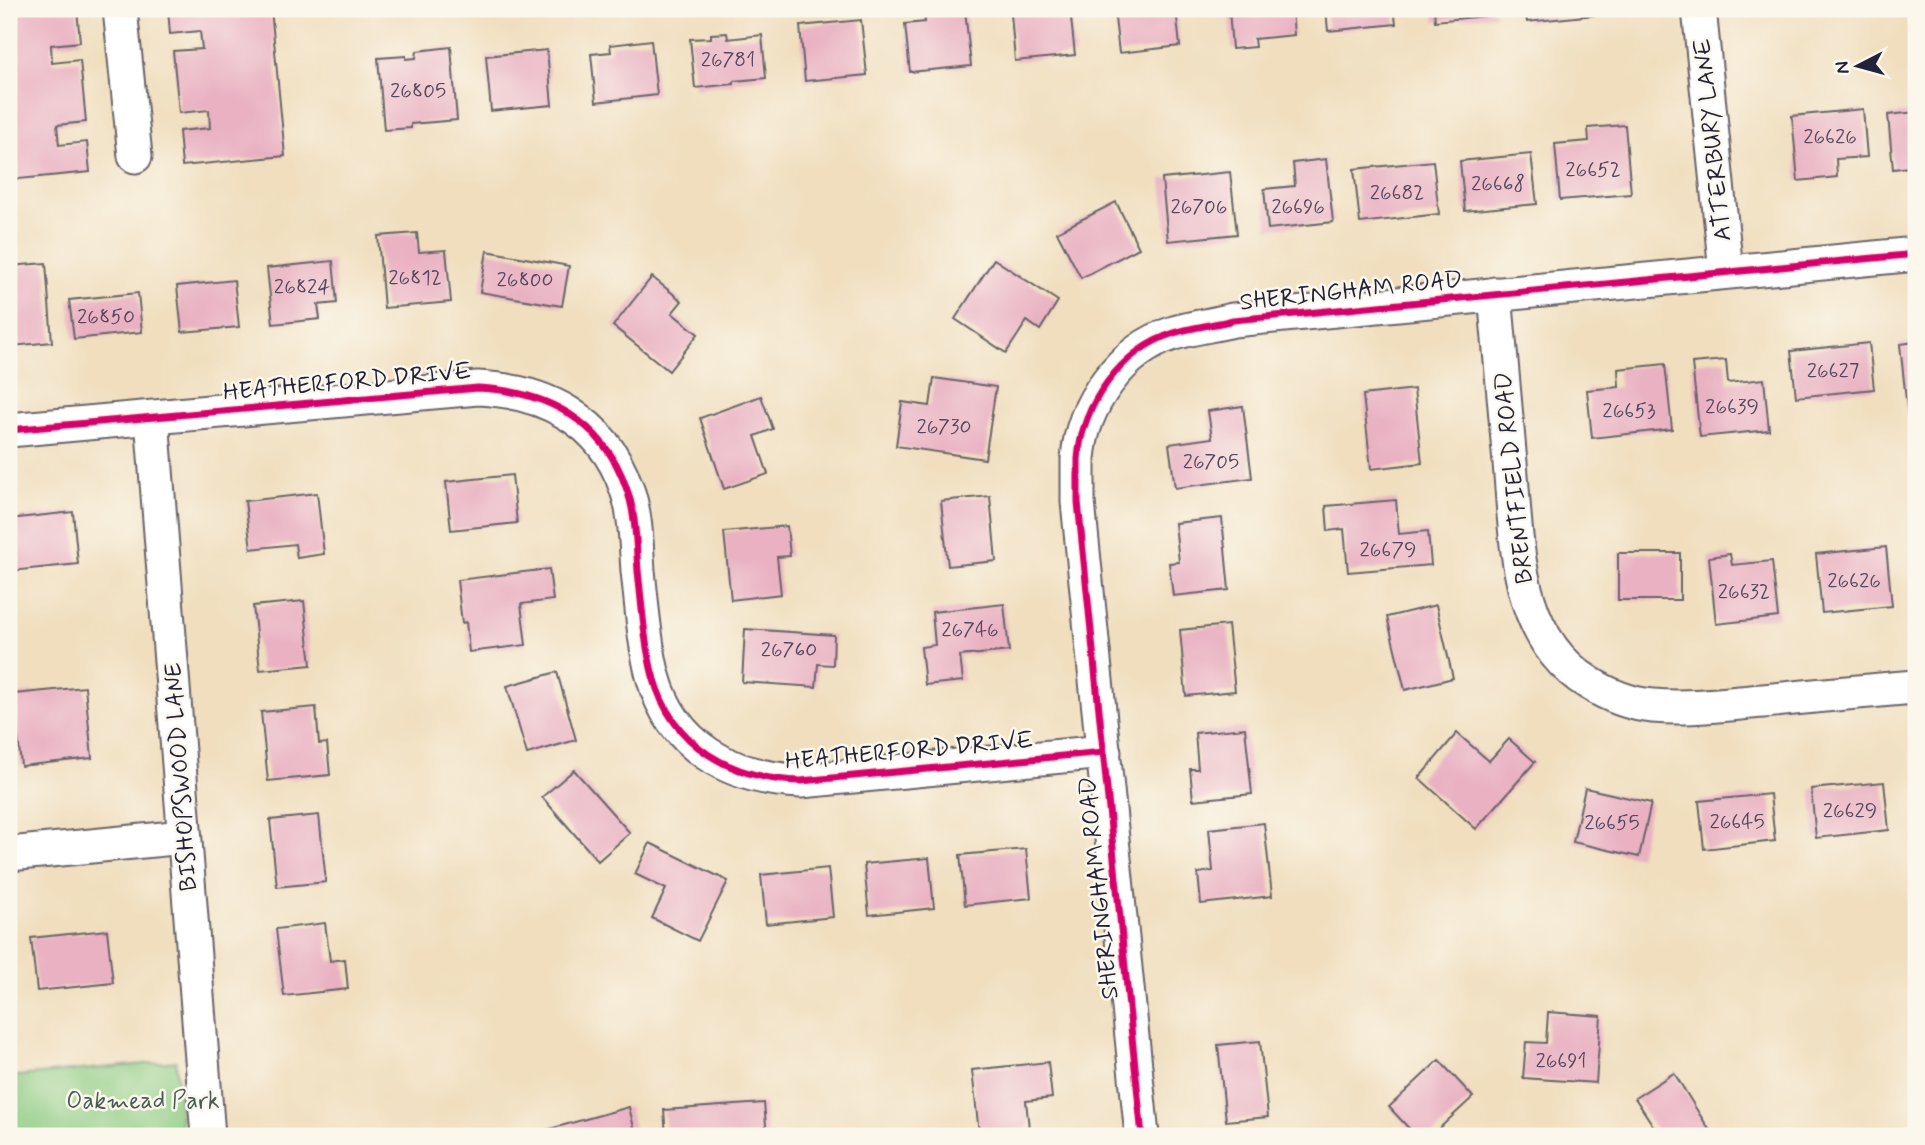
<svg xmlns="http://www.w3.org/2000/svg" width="1925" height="1145" font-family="Mynerve,sans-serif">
	<rect width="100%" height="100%" fill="#fbf7ec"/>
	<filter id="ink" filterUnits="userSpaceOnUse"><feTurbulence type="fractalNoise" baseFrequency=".0143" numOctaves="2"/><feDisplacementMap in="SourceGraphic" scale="14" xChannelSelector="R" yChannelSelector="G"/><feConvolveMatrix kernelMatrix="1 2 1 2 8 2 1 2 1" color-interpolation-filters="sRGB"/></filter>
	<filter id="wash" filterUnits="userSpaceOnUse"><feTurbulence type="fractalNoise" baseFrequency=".00686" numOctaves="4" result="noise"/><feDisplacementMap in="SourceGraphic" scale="28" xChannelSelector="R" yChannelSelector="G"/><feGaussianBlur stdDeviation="1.57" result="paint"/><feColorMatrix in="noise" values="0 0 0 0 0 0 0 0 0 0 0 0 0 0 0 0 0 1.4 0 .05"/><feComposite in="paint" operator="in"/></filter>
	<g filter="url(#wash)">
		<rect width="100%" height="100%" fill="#f0debe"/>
		<polygon fill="#8ccb82" stroke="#57765e" stroke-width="2" points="176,1061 182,1136 9,1136 9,1077"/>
		<g id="blocks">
			<g fill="#e9b1c2">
				<polygon points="9,9 77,9 80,42 51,45 52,63 80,60 86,122 57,125 59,145 87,142 90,172 9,180"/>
				<polygon points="168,9 271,9 285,156 182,166 179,131 210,128 209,110 179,113 173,51 202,49 200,31 170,34"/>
				<polygon points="1028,9 1070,9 1075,55 1015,61 1011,14 1028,12"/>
				<polygon points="1114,9 1176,9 1180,46 1119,53"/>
				<polygon points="1229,9 1292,9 1294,35 1254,39 1255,47 1232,49"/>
				<polygon points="1326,9 1394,9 1396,24 1328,31"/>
				<polygon points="1434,9 1494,9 1495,15 1435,21"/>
				<polygon points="1525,9 1604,9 1604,14 1527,22"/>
				<polygon points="965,10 971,66 910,72 905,24 925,22 924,14"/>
				<polygon points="861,20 867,75 805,81 800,26"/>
				<polygon points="727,33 728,39 762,35 766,78 734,81 734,84 695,88 690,39 711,38 711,34"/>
				<polygon points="651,40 657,95 596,102 591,54 611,52 610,45"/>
				<polygon points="451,47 457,120 411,124 411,128 384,130 378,58 406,56 406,59 416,58 417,51"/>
				<polygon points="547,50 552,105 491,111 486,56"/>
				<polygon points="1863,109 1867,157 1836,159 1837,177 1798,181 1792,116"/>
				<polygon points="1916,112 1916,166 1893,169 1888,115"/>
				<polygon points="1625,125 1631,194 1560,200 1555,144 1589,141 1588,128"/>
				<polygon points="1531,154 1537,204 1465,211 1460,161"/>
				<polygon points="1326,159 1333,222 1268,229 1264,189 1295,186 1293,163"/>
				<polygon points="1433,161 1439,214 1360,223 1354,169"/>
				<polygon points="1230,172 1237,234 1168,241 1162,179"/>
				<polygon points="1116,202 1139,248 1081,278 1057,232"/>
				<polygon points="417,233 419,252 446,250 451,302 384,308 378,236"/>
				<polygon points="487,251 569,266 562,306 480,292"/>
				<polygon points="994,259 1058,301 1040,330 1027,321 1006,353 955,319"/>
				<polygon points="333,261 337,303 318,305 320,319 273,324 267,268"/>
				<polygon points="46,263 52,342 12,346 9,311 9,266"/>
				<polygon points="652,277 682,301 672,313 698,334 669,371 613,326"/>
				<polygon points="234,280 239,327 182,332 177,286"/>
				<polygon points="138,293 142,332 74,339 69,300"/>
				<polygon points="1916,342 1916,418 1908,419 1900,344"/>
				<polygon points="1869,343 1874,389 1796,397 1791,351"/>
				<polygon points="1726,360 1728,383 1764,379 1769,430 1700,437 1692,363"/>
				<polygon points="1665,364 1672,429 1592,438 1587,390 1619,387 1618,369"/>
				<polygon points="934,378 996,387 985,459 896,446 902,402 930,406"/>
				<polygon points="1414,389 1422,463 1371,469 1363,395"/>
				<polygon points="761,396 773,429 755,436 768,474 724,489 700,418"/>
				<polygon points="1243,406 1252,478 1175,488 1169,444 1212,438 1208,411"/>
				<polygon points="512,475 517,523 451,530 446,482"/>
				<polygon points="317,493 324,554 297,558 295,544 251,549 245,501"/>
				<polygon points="990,496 996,561 948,566 941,501"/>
				<polygon points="1396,500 1399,534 1428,531 1431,565 1348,572 1344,529 1328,531 1326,506"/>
				<polygon points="73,512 78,564 11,571 9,519"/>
				<polygon points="1222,518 1229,590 1173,596 1169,563 1179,562 1175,523"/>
				<polygon points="787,526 790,556 777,557 781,594 731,600 724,532"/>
				<polygon points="1916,528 1916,561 1914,561 1911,529"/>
				<polygon points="1886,547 1892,606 1822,613 1816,554"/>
				<rect x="1618" y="553" width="62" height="47"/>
				<polygon points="1730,554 1732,565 1772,561 1778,617 1716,624 1709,557"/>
				<polygon points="549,569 553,600 521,604 526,645 469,652 466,622 462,623 457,580"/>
				<polygon points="304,601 311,665 260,670 253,606"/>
				<polygon points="1004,604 1009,651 960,656 963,681 925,685 921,647 935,645 932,612"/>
				<polygon points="1436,605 1453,678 1405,690 1387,617"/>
				<polygon points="1228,625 1235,691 1186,696 1180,630"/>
				<polygon points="745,629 834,635 833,665 818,664 816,687 742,682"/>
				<polygon points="557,672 576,740 527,754 507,686"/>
				<polygon points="85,687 92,758 21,766 14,694"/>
				<polygon points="316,707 319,744 327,743 330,775 268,781 261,712"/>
				<polygon points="1245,728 1252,794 1193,800 1190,769 1198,769 1195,733"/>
				<polygon points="1457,733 1489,761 1509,739 1535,762 1476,829 1419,778"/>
				<polygon points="574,770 630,833 598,861 542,797"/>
				<polygon points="1884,782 1889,830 1816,838 1811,789"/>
				<polygon points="1585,788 1651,803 1639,857 1573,842"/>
				<polygon points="1770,794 1775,841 1704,849 1699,801"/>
				<polygon points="319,815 326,882 277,887 270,820"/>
				<polygon points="1264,823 1272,896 1201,904 1198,873 1213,871 1209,829"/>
				<polygon points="650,843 728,881 698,941 652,918 666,889 635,874"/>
				<polygon points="1026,849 1031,898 965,905 960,855"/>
				<polygon points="929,858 934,908 869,915 864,864"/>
				<polygon points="828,868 833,917 766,924 761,875"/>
				<polygon points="325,923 330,961 345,959 348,989 284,996 276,929"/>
				<polygon points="107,930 113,983 37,991 31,938"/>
				<polygon points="1548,1012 1601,1016 1596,1083 1523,1078 1526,1042 1546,1043"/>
				<polygon points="1260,1041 1268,1117 1226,1121 1218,1045"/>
				<polygon points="1439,1060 1473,1097 1431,1136 1416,1136 1389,1107"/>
				<polygon points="1048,1062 1052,1098 1026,1101 1029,1128 979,1133 972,1070"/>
				<polygon points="1674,1073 1713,1136 1660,1136 1635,1098"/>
				<polygon points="764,1103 767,1136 666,1136 664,1110"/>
				<polygon points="629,1107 636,1136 540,1136 539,1132"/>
				<polygon points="359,1131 359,1136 330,1136 330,1134"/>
			</g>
		</g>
	</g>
	<g filter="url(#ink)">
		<use href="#blocks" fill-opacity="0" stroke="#6a6469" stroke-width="2"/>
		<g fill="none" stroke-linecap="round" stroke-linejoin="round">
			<g stroke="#6a6469" stroke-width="37">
				<g id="street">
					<polyline points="120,9 135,156"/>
					<polyline points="1699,9 1726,271"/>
					<path d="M1495 294C1500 351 1505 407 1510 463 1517 540 1514 637 1589 683 1608 695 1630 704 1653 706 1690 709 1726 704 1763 701 1814 696 1865 691 1916 687"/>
					<polyline points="152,418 208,1136"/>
					<path d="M9 430 478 388C545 391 603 420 626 487 636 513 636 543 638 571 642 606 644 642 653 676 672 747 732 779 801 781L1104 752"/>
					<polyline points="9,854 184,837"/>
					<path d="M1142 1136 1078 502C1078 488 1078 473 1078 459 1082 404 1121 350 1174 333 1193 327 1214 325 1233 320L1916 254"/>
				</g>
			</g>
			<use href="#street" stroke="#fff" stroke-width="33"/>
			<g stroke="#fbf7ec" stroke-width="11">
				<g id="cycleway">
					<path d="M9 430 478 388C545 391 603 420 626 487 636 513 636 543 638 571 642 606 644 642 653 676 672 747 732 779 801 781L1104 752"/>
					<path d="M1142 1136 1078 502C1078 488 1078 473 1078 459 1082 404 1121 350 1174 333 1193 327 1214 325 1233 320L1916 254"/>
				</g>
			</g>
			<use href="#cycleway" stroke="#d6006c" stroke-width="7"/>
		</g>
	</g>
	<g text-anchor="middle" stroke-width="5" stroke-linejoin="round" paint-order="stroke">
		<g font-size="21" fill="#54465d">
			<text x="728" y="66">26781</text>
			<text x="418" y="97">26805</text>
			<text x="1830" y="143">26626</text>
			<text x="1593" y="176">26652</text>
			<text x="1498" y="190">26668</text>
			<text x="1397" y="199">26682</text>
			<text x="1199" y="213">26706</text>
			<text x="1298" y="213">26696</text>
			<text x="415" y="284">26812</text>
			<text x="525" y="286">26800</text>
			<text x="302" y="293">26824</text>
			<text x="106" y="323">26850</text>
			<text x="1833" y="377">26627</text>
			<text x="1732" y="413">26639</text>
			<text x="1629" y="417">26653</text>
			<text x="944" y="433">26730</text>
			<text x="1211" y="468">26705</text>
			<text x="1388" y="556">26679</text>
			<text x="1854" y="587">26626</text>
			<text x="1744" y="598">26632</text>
			<text x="970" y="636">26746</text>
			<text x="789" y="656">26760</text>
			<text x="1850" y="817">26629</text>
			<text x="1737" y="828">26645</text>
			<text x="1612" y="829">26655</text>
			<text x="1561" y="1067">26691</text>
		</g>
		<g font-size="24" fill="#22223b" stroke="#fbf7ec">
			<text transform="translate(1712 140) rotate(-96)" y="8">ATTERBURY LANE</text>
			<text transform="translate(1351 290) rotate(-6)" y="8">SHERINGHAM ROAD</text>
			<text transform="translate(347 381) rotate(-5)" y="8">HEATHERFORD DRIVE</text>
			<text transform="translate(1513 478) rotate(-96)" y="8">BRENTFIELD ROAD</text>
			<text transform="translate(909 750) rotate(-5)" y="8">HEATHERFORD DRIVE</text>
			<text transform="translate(180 777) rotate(-94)" y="8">BISHOPSWOOD LANE</text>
			<text transform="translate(1098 888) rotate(-96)" y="8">SHERINGHAM ROAD</text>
		</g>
		<g font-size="24" fill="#475d54" stroke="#fbf7ec">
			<text x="143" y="1108">Oakmead Park</text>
		</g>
	</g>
	<rect width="1925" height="1145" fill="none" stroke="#fbf7ec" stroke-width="35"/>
	<g transform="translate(1858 66) rotate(264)" stroke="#fbf7ec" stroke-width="5" paint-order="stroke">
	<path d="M0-5L12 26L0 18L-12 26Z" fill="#22223b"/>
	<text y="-10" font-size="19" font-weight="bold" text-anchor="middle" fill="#22223b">N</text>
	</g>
</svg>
